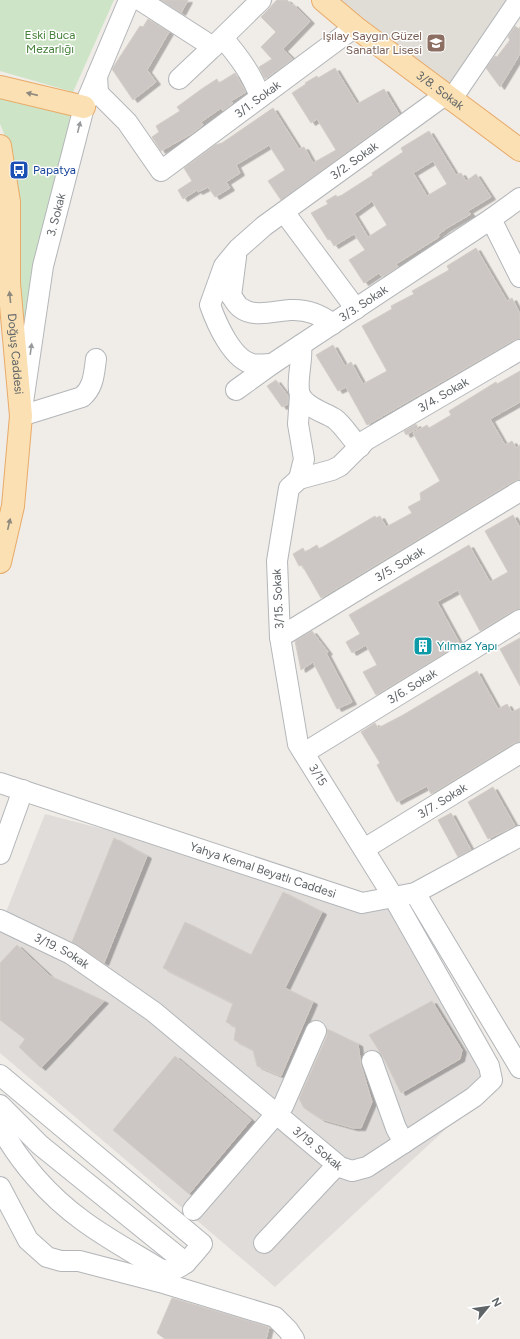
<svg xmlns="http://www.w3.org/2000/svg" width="520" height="1339" font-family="Figtree,sans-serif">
	<defs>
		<filter id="shadow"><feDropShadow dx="4.5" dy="2.5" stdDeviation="0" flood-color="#0004"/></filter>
	</defs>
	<rect width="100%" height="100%" fill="#f0ece8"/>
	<polygon fill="#dfdcda" points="45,814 384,902 490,1088 275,1287 0,1053 0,927"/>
	<polygon fill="#e0dcd6" points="337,0 510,0 448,85"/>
	<g fill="#cde5c6">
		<polygon points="0,0 114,0 73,92 0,71"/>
		<polygon points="0,92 72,108 22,337 14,258 14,157 0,124"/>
	</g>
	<g fill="#ccc7c4" stroke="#d4cdc6" fill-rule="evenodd" filter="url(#shadow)">
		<polygon points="161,0 188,0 181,13"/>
		<polygon points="277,0 287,0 292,5 293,4 310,21 283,49 293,59 265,79 259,67 272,59 261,47 276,32 261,17"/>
		<polygon points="148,19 169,32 147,70 156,82 133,100 112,69 140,26 143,27"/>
		<polygon points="515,26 519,29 520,27 520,54 500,87 486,68 495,56 497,57 510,40 508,37"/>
		<polygon points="335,68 357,104 384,89 399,114 281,200 268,181 285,170 269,145 236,165 240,173 226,182 230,188 215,197 208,187 198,192 197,190 183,199 178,190 192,181 184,168 215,145 222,143 273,108 299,149 304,147 313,163 336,150 317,119 311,123 292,93 306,84 305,83 317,76 318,78"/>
		<polygon points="235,73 246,92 231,101 233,103 223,111 221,108 201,122 203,125 191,134 161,151 152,137 159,132 156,126 180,111 177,107 203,88 217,79 219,83"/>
		<path d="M429 131 456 175 461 173 466 181 476 174 491 197 468 211 471 214 447 228 438 235 439 237 396 264 398 267 382 277 379 273 364 283 349 260 365 250 354 234 334 246 330 239 328 240 311 213 328 204 326 201 336 195 337 197 342 195 373 175 372 173 403 152 401 148ZM433 161 447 184 427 196 413 173ZM372 201 387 225 368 237 354 214Z"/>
		<polygon points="476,248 507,301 512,298 520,314 520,339 514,340 367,425 346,387 338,391 316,355 333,345 345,366 351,362 363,384 387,371 362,326 392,309 391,306 414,294 412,291 449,270 447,266"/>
		<polygon points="520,371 520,402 490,419 505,445 512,441 516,448 520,445 520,480 514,481 321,598 302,565 299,566 293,554 303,548 305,552 317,545 319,549 375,516 376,518 380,516 386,527 412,513 408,507 421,500 420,493 440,481 413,433 427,425 429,428 451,415 449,411 496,382 497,384"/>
		<polygon points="276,380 288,396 288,404 282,407 267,386"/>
		<polygon points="416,424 418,428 406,435 404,431"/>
		<polygon points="513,515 520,528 520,609 514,610 480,631 458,590 438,601 437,602 460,644 376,695 363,672 377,665 366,645 352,653 346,642 360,634 349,615 469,545 490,582 508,572 485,531"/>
		<polygon points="312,631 328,652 326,653 352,702 337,709 313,662 301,670 295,641"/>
		<polygon points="520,638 520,686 500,649"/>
		<polygon points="477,671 498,709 507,704 512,712 520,708 520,742 514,743 431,794 427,786 397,802 377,765 380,763 361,732 375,723 378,728 403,715"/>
		<polygon points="493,787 515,826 488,839 468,802"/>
		<polygon points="451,813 471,850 458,857 438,820"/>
		<polygon points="114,838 147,856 104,963 72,942"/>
		<polygon points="283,892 322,912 285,988 313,1002 281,1076 257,1066 253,1050 234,1040 236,1027 226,1022 233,1003 163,968 185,922 251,955"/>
		<polygon points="17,945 50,976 104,1001 41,1068 19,1047 25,1039 0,1020 0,963"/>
		<polygon points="432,1001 462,1050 460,1059 401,1093 383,1057 369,1035"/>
		<polygon points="327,1029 358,1044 361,1065 372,1102 361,1128 353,1128 321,1119 304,1108 299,1099 327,1036"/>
		<polygon points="175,1056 251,1120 189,1194 113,1130"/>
		<polygon points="172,1298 269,1327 266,1339 165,1339 157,1333"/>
	</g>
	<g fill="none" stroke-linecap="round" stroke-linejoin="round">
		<g stroke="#b3b6b9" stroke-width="22">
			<g id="minor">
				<polyline points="140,0 213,47 261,0"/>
				<path d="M223 38C239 57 252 74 260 97"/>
				<path id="s1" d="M97 76 98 93 127 122 161 171 355 27"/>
				<polyline points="179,79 213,47"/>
				<polyline points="451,100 519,0"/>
				<polyline points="520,198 491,219 520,277"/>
				<polyline points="284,212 356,309"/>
				<path d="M236 257 231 296C234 299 237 306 241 308 254 318 275 311 290 310 306 309 320 314 333 324"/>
				<path d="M301 345C303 360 297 376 299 391 301 406 324 412 335 419 344 426 351 439 360 447"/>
				<path id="s2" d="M96 359C94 373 94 387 82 397L21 416 43 266 84 107 129 0"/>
				<path id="s3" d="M272 364C266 364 259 365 253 364 232 360 216 322 210 305L224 266 238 249 264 226 445 95"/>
				<path id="s4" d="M236 390 272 364 491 219"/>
				<polyline points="299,479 304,459 298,424 300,395"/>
				<path id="s5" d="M280 637 520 491"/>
				<path id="s6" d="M304 753 520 620"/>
				<path id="s7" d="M0 783 362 903 415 893 520 836"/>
				<path id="s8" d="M364 849 520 753"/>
				<polyline points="0,854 23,790"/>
				<polyline points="415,893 520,1068"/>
				<path id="s9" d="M0 920 71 954 154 1012 340 1167 352 1171 367 1167 474 1097 492 1080 489 1066 394 898 298 744 280 637 277 561 289 488 299 479 332 470 340 466 366 440 520 350"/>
				<polyline points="372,1061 396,1128 404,1143"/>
				<path d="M0 1075 202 1244C190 1258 180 1275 160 1269 134 1253 106 1238 82 1220 49 1196 19 1162 0 1126"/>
				<polyline points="0,1105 40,1145 186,1263"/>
				<polyline points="0,1187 28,1240 47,1257 61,1261 79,1261 160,1282 275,1317 288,1330 294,1339"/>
				<polyline points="193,1210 283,1106 316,1031"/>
				<polyline points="264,1243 337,1165"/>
			</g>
		</g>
		<g stroke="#e8aa68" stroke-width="24">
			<g id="major">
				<path id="s10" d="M323 0 355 27 520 150"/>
				<polyline points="0,87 84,107"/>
				<path id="s11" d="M0 146 9 202V283L21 416 13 506 0 562"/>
			</g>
		</g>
		<use href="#minor" stroke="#fff" stroke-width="20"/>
		<use href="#major" stroke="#fae0b3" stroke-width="22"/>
	</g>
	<defs><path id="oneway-solid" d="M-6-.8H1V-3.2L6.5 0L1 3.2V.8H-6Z"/></defs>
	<g fill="#8e897e">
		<use href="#oneway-solid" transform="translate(32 94) rotate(-167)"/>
		<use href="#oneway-solid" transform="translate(10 297) rotate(-96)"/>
		<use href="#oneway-solid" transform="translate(9 524) rotate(-77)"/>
	</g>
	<g fill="#979a9c">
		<use href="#oneway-solid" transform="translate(79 127) rotate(-76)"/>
		<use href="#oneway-solid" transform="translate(31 349) rotate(-82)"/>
	</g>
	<defs>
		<g id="school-square" transform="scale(1)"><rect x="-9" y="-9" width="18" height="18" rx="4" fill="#8d6e63" stroke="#fff"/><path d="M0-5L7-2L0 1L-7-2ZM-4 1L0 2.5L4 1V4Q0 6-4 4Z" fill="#fff"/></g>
		<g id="bus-square" transform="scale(1)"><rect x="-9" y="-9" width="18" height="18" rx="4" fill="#1a4fb4" stroke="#fff"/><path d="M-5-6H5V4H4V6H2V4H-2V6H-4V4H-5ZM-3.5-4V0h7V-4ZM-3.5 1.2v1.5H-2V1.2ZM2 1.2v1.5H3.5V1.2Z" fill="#fff"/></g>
		<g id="building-square" transform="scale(1)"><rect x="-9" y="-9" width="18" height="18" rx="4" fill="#0f9aa8" stroke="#fff"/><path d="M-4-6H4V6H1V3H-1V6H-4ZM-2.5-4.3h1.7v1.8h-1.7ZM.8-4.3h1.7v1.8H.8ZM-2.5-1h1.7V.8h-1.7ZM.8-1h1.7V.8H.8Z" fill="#fff"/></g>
	</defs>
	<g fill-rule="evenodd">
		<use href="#school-square" x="436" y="43"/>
		<use href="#bus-square" x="19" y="170"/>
		<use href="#building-square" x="423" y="646"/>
	</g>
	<g text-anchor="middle" stroke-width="3" stroke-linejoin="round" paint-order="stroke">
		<g font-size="12" fill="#46813b" stroke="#fff">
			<text x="50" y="39">Eski Buca<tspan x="50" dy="14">Mezarlığı</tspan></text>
		</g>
		<g font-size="12" fill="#785e54" stroke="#fff" text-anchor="end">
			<text x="422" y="40">Işılay Saygın Güzel<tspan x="422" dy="14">Sanatlar Lisesi</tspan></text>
		</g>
		<g font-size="12" fill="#5f6467" stroke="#fff">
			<text dy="4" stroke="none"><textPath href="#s10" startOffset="148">3/8. Sokak</textPath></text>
			<text dy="4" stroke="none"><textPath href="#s1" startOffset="238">3/1. Sokak</textPath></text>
			<text dy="4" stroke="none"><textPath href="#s3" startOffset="304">3/2. Sokak</textPath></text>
			<text dy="4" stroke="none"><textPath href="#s2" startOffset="310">3. Sokak</textPath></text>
			<text dy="4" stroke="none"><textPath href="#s4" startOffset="154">3/3. Sokak</textPath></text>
			<text dy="4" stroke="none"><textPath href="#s11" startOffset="209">Doğuş Caddesi</textPath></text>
			<text dy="4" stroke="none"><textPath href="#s9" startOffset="1433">3/4. Sokak</textPath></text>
			<text dy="4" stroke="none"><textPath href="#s5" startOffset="140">3/5. Sokak</textPath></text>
			<text transform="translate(278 599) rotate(-93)" y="4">3/15. Sokak</text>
			<text dy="4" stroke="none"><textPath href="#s6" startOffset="127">3/6. Sokak</textPath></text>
			<text transform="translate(318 775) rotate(58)" y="4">3/15</text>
			<text dy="4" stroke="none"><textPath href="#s8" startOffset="92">3/7. Sokak</textPath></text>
			<text dy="4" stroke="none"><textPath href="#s7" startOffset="277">Yahya Kemal Beyatlı Caddesi</textPath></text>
			<text dy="4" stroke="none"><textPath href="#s9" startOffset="69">3/19. Sokak</textPath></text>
			<text dy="4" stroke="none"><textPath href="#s9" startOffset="393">3/19. Sokak</textPath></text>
		</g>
		<g font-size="12" fill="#164399" stroke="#fff" text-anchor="start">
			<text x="33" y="174">Papatya</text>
		</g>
		<g font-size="12" fill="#0d838f" stroke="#fff" text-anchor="start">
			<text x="437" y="650">Yılmaz Yapı</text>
		</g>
	</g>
	<g transform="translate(488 1307) rotate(61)" stroke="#ffffff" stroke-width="3" paint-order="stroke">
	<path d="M0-3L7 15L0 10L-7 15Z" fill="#5f6467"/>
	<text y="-6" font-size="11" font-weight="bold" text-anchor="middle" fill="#5f6467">N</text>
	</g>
</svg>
